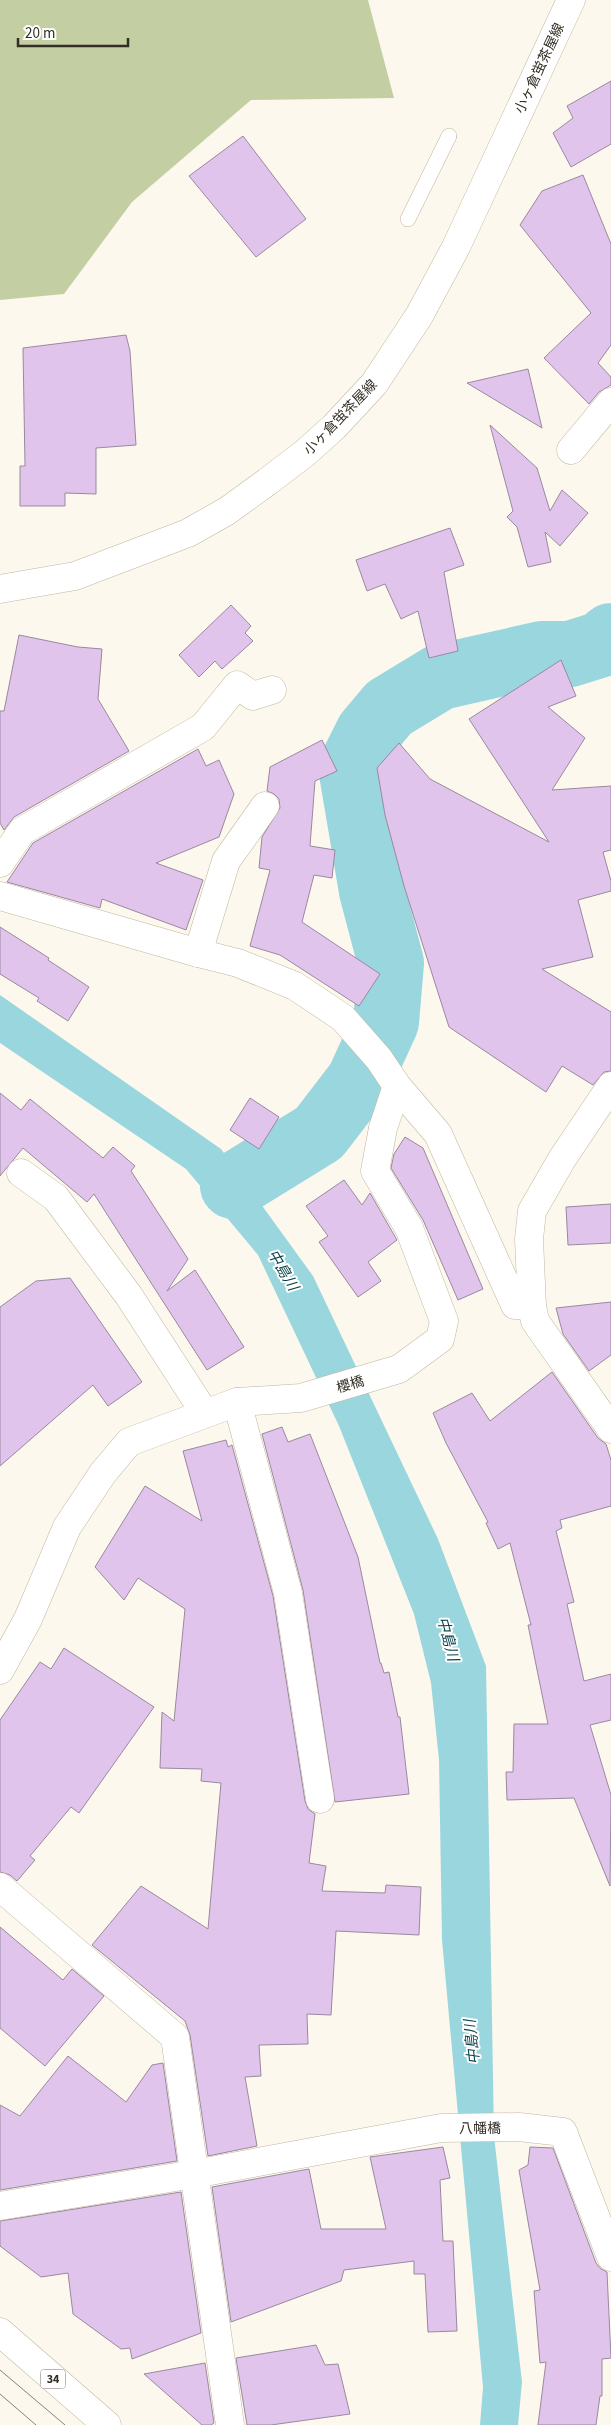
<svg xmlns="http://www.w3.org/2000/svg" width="611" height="2425" font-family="'Source Sans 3','Noto Sans JP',sans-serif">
	<rect width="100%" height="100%" fill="#fdf8ee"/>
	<polygon fill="#c3cfa3" points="0,0 368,0 394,98 251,100 132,202 64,294 0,300"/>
	<polygon fill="#9ad6de" points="0,995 221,1149 313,1276 438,1539 486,1666 494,2136 522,2382 518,2425 480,2425 483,2387 442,1940 439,1760 431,1683 414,1614 339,1426 258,1255 186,1169 0,1043"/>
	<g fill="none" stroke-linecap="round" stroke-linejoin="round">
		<polyline stroke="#9ad6de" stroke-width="66" points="233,1186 319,1133 359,1081 386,1022 391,963 372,891 351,767 368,733 389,708 440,677 542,654 570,654 602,644 611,636"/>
	</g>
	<g fill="#e1c4ec" stroke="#99899f">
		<polygon points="611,81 611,144 571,167 553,133 573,118 567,106"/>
		<polygon points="243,136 306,219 256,257 189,176"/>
		<polygon points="583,175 611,244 611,345 598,363 611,377 611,385 599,392 589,404 544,358 591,313 520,225 542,191"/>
		<polygon points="126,335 130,351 136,445 96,448 96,494 65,493 65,506 20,506 20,466 25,466 23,348"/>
		<polygon points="528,369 542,428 467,383"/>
		<polygon points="490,425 537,468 550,511 562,490 588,513 560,546 545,532 551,562 528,567 517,527 507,517 513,511"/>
		<polygon points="450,528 464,565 444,572 458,651 429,658 418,611 401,619 385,584 367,591 356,560"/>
		<polygon points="231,605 251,626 245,633 253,641 222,669 215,661 199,677 179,655"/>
		<polygon points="19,635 78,647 102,649 98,699 129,751 14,817 4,830 0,823 0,711 4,711"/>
		<polygon points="561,660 576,696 548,707 585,738 552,790 611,786 611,850 603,852 611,881 611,891 578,900 593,957 542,969 611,1012 611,1071 604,1072 593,1085 562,1066 546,1092 449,1027 404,886 385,815 377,768 399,743 430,779 549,842 469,719"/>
		<polygon points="322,740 337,771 315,781 310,846 335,850 332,878 314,875 302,922 380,974 359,1006 280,955 250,946 270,870 259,868 262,837 280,808 279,799 274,794 267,791 270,767"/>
		<polygon points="198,749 206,766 219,760 234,794 219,837 156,863 203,880 186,930 102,899 100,908 7,882 33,843"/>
		<polygon points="0,927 49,958 48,960 89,987 68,1021 37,1001 39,998 0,974"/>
		<polygon points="0,1093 21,1110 30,1099 103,1158 113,1147 135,1166 131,1171 188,1259 167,1291 195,1270 244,1347 207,1370 94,1194 87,1202 23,1148 0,1176"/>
		<polygon points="250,1098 279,1117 259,1149 230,1130"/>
		<polygon points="405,1137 423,1148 483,1289 458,1300 423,1220 391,1168 394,1154"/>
		<polygon points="344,1180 362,1205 370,1193 397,1240 368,1262 381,1281 358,1297 319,1242 328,1236 306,1206"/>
		<polygon points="611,1204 611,1243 568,1245 566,1207"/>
		<polygon points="70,1278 142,1382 108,1406 93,1385 0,1466 0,1307 36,1281"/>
		<polygon points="611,1302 611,1355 589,1371 563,1334 556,1308"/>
		<polygon points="552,1372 598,1438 606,1444 611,1460 611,1506 560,1520 562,1528 556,1531 574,1602 567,1604 584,1681 611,1674 611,1720 590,1725 611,1795 610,1886 574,1798 507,1800 506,1772 513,1772 514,1724 548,1724 528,1625 531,1625 510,1543 498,1549 486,1523 488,1522 446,1443 433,1413 472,1393 490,1421"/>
		<polygon points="282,1427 288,1442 310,1434 358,1557 380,1663 381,1663 384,1673 389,1672 398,1717 400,1717 409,1794 335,1802 303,1590 262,1434"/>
		<polygon points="226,1440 228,1447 232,1445 273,1596 305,1801 308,1809 315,1814 309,1863 326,1866 322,1891 385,1893 386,1885 421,1887 419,1935 336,1931 331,2015 307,2014 308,2044 259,2045 261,2076 245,2077 257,2146 208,2156 190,2035 185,2021 92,1945 141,1886 208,1929 221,1783 201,1781 202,1769 160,1768 162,1712 174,1721 185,1609 138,1578 124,1600 95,1567 145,1486 202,1521 183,1451"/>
		<polygon points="64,1648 154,1707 79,1813 71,1807 30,1856 35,1860 17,1881 10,1875 0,1872 0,1720 40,1662 51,1669"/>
		<polygon points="0,1927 63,1980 72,1969 104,1996 45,2066 0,2028"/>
		<polygon points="68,2056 126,2102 152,2065 163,2063 177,2161 0,2190 0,2105 20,2116"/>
		<polygon points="443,2147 450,2178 440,2180 443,2241 453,2241 457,2331 428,2332 425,2274 414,2274 414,2261 344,2270 341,2281 231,2322 212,2187 309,2169 321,2229 386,2229 370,2157"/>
		<polygon points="530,2147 553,2148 596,2263 601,2269 607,2272 611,2358 602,2359 602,2396 600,2396 596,2425 538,2425 546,2362 540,2363 534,2291 540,2290 519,2170 528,2165"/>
		<polygon points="181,2192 201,2333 132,2359 130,2348 121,2349 73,2314 68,2273 41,2277 0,2246 0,2221"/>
		<polygon points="316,2345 325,2365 338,2364 350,2414 271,2425 247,2425 236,2358"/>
		<polygon points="205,2363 214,2423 211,2425 202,2425 144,2374"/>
	</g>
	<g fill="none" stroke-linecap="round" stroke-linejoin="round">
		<g stroke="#c2b69d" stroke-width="16">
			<polyline id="lane" points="408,219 449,136"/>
		</g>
		<g stroke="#c2b69d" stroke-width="29">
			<g id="street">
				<polyline points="571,450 611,402"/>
				<polyline points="0,863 22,831 203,727 237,685 253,696 272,690"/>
				<polyline points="0,896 198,953 238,963 295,986 343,1018 379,1059 397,1086 438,1134 515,1305 532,1306"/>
				<polyline points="198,953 226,861 265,806"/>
				<polyline points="611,1086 562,1159 532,1211 529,1239 532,1306 535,1321 611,1429"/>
				<polyline points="21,1173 56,1198 129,1296 204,1412"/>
				<polyline points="237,1402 288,1593 320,1799"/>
				<polyline points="0,1670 28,1619 67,1527 103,1473 129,1442 237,1402 301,1398 399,1369 440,1339 444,1321 409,1228 375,1171 383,1128 397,1086"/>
				<polyline points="0,1887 175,2037 230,2425"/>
				<polyline points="0,2206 194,2174 441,2128 519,2127 563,2132 611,2257"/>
			</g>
		</g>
		<g stroke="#c2b69d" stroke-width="29">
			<polyline id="secondary" points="0,589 75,576 188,533 227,511 267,482 305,453 334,427 374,384 419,316 456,247 571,0"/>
		</g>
		<g stroke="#c2b69d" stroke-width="29">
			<polyline id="highway" points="0,2332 107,2425"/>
		</g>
		<use href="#lane" stroke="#fff" stroke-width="15"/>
		<use href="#street" stroke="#fff" stroke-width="28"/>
		<use href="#secondary" stroke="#fff" stroke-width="28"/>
		<use href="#highway" stroke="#fff" stroke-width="28"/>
		<g stroke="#868278" stroke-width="1">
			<polyline points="0,2370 65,2425"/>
			<polyline points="0,2394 36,2425"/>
		</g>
	</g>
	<g text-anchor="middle" stroke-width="4" stroke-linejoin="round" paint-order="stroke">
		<rect fill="#fff" stroke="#706d66" stroke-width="1" x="40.5" y="2369.5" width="25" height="19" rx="4"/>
		<g font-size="12" font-weight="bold" fill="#322e24">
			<text x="53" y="2383">34</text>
		</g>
		<g font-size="14" fill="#322e24" stroke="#fff">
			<text transform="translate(539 68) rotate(-65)" y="5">小ヶ倉蛍茶屋線</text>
			<text transform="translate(340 417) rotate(-46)" y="5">小ヶ倉蛍茶屋線</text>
			<text transform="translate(350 1384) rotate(-16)" y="5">櫻橋</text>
			<text x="480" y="2133">八幡橋</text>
		</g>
		<g font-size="15" font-style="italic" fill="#033e45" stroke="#fff">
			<text transform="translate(283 1270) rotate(59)" y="5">中島川</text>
			<text transform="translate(448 1639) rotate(75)" y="5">中島川</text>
			<text transform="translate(472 2042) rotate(-96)" y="5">中島川</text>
		</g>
	</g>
	<path d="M18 38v8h110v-8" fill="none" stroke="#322e24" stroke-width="2.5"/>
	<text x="25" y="38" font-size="15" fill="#322e24" stroke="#ffffff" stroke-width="4" paint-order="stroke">20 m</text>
</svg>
